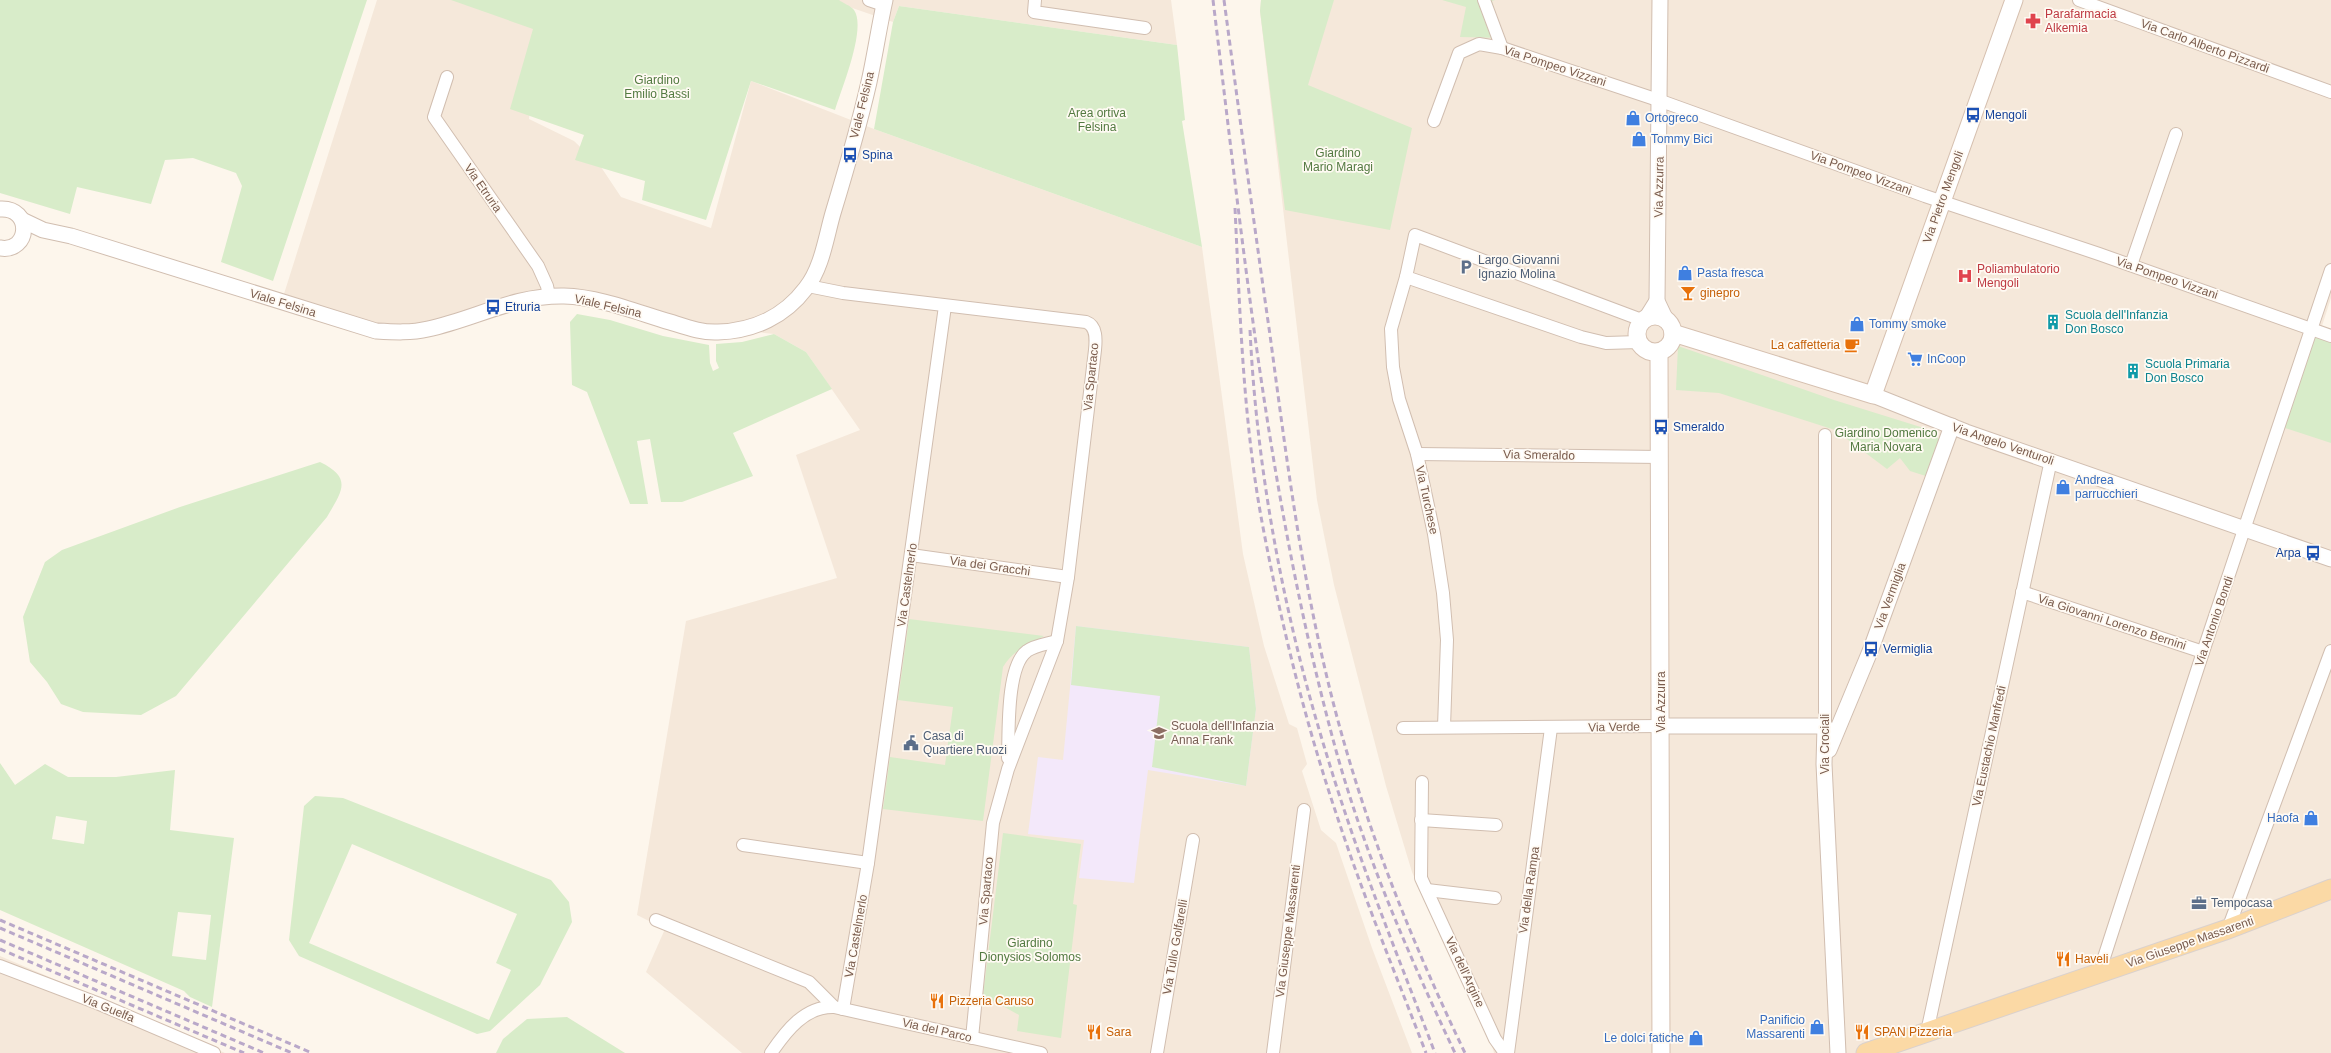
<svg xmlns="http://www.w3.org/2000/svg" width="2331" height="1053" font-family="Arial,sans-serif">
	<rect width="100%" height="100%" fill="#fdf6ec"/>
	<g fill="#f5e8da">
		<polygon points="377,0 473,0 539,23 529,119 574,141 601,167 621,197 711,228 751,81 874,129 1202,247 1243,554 1264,646 1289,724 1297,728 1307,764 1302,771 1321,830 1336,843 1372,948 1412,1053 742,1053 646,972 665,929 637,915 686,621 837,578 796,455 860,430 806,352 774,334 712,327 557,291 416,324 376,327 283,297"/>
		<polygon points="829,0 1171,0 1177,45 899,6 893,22"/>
		<polygon points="1261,0 2331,0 2331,298 2321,329 2331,333 2331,1053 1494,1053 1491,1042 1444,945 1412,872 1386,786 1334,585 1317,500 1260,11"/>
		<polygon points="0,956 47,976 225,1053 0,1053"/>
	</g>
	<polygon fill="#f3e8fa" points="1076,626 1249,647 1256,709 1246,786 1148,770 1134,883 1079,878 1084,840 1028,834 1038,757 1063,760"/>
	<g fill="#d8ecc9" fill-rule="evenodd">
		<polygon points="0,0 367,0 273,281 221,262 242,186 236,173 193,158 165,160 151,204 77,187 70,214 0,193"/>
		<path d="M451 0H839C843 3 851 6 854 10 867 28 841 90 835 110L751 81 706 220 642 200 645 181 575 160 584 135 510 109 533 29Z"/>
		<polygon points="1261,0 1334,0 1308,85 1412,128 1390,230 1285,210 1260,11"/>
		<polygon points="1442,0 1495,0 1492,1 1503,38 1460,37 1466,7"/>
		<polygon points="899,6 1177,45 1185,120 1182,121 1202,247 874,129 893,22"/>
		<polygon points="577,314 610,320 663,336 709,345 710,363 713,371 719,368 716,361 716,344 742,342 774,334 806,352 832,389 733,433 753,476 682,502 661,502 650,439 637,441 648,504 630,504 587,392 572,385 570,322"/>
		<polygon points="2311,329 2331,336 2331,443 2279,426"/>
		<polygon points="1678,346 1834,400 1927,429 1936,435 1943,446 1932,478 1910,471 1900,458 1887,469 1835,430 1719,393 1676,390"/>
		<path d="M320 462C353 478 342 491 327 517L176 696 141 715 83 712 61 704 47 682 30 662 23 617 45 562 62 550 180 507Z"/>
		<path d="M909 619 1044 636C1028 645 1013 650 1003 667L983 821 883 809 890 757 945 765 953 707 898 700Z"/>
		<polygon points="1076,626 1249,647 1256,709 1246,786 1152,767 1160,696 1071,685"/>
		<path d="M0 763 15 785 45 764 68 777H116L175 770 170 830 234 838 212 1007 190 997 184 991 0 910ZM56 816 87 821 84 844 52 839ZM178 912 211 915 206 960 172 956Z"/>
		<path d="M315 796 343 798 551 880 569 902 572 922 540 985 490 1031 477 1034 299 956 289 940 304 806ZM352 844 517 914 496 963 511 970 489 1020 309 943Z"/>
		<polygon points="1003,833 1081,844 1073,904 1077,905 1061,1038 1017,1031 1019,1015 983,995"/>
		<polygon points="567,1017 625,1053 496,1053 503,1039 527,1019"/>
	</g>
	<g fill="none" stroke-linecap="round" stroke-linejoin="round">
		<g stroke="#d1beb0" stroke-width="14">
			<g id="minor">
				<polyline points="869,0 884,5 883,0"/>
				<polyline points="1035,0 1034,12 1145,28"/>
				<polyline points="1484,0 1502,48"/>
				<polyline points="2079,0 2331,92"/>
				<polyline points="447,77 434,117 538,266 547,286 549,296"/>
				<polyline points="1434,121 1459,53 1479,44 1502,48 1661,101 1925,196 2099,254 2331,336"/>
				<polyline points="2131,265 2176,134"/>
				<polyline points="1406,277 1391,329 1393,367 1399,399 1417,454 1434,534 1443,593 1447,640 1444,727"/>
				<path d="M808 286 843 293 1086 322C1097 326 1096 340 1095 350L1068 577 1057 641 1008 769 993 823 972 1038"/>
				<polyline points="1639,342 1606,343 1581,337 1406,277 1415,235 1642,320"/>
				<polyline points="1825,435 1825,726"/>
				<polyline points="1417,454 1660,457"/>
				<polyline points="911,555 1068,577"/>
				<polyline points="2022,592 2203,652"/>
				<polyline points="1403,728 1662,726"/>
				<path d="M1008 758C1009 734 1006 666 1027 651 1035 645 1047 644 1057 641"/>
				<polyline points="1422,782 1421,878 1495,1039 1505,1053"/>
				<polyline points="1421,820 1496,825"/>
				<polyline points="743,845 868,863"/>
				<polyline points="1427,890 1495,898"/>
				<polyline points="656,920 809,982 834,1007 1041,1053"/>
				<polyline points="2228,929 2331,651"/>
				<polyline points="0,966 97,1003 214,1053"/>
				<polyline points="2099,973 2203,652 2331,270"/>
				<polyline points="843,1009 868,863 945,306"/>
				<polyline points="1927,1032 2051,460"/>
				<path d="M771 1053C786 1031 805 1006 834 1007"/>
				<polyline points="1157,1053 1193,840"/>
				<polyline points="1273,1053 1304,810"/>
				<polyline points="1508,1053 1551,728"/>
			</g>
		</g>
		<g stroke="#d1beb0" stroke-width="17">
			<g id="tertiary">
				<polyline points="1660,0 1657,301 1665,318"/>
				<path d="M0 209C33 207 30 253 0 248"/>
				<path d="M22 220 43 230 71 236 376 331C394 332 411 333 428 329 475 319 514 295 564 296 600 297 636 312 670 322 686 327 702 333 718 332 754 331 785 316 806 288 822 268 826 237 833 213 846 170 859 126 869 82 875 55 879 27 885 0"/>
				<polyline points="1647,317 1657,301"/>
				<polyline points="1873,395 1966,432 2331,559"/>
				<polyline points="1662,726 1825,726 1824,764 1838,1053"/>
				<polyline points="1829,750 1871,649 1952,426"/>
			</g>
		</g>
		<g stroke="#d6c0b0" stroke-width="19">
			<g id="secondary">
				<circle cx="1655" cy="334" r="18"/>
				<polyline points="1673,333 1873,395 2014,0"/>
				<polyline points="1659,352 1661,1053"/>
			</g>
		</g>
		<g stroke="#dad1cd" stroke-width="21">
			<polyline id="primary" points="1866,1053 2228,929 2331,889"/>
		</g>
		<use href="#minor" stroke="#fff" stroke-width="12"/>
		<use href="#tertiary" stroke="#fff" stroke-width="15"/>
		<use href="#secondary" stroke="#fff" stroke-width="17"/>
		<use href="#primary" stroke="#fbd9a5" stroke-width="19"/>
		<g stroke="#b9a8c9" stroke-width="3" stroke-dasharray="6 4" stroke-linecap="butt">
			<path d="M1213 0C1244 252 1269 508 1337 754 1366 857 1409 956 1455 1053"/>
			<path d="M1224 0C1239 112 1254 224 1270 335 1285 447 1299 559 1325 669 1356 803 1406 930 1465 1053"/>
			<path d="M1235 208C1240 313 1243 419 1262 522 1281 623 1305 722 1338 819 1364 898 1396 975 1426 1053"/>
			<path d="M1250 330C1257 475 1285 621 1328 759 1358 859 1398 956 1435 1053"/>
			<polyline points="0,920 312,1053"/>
			<polyline points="0,928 292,1053"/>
			<polyline points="0,940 264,1053"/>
			<polyline points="0,949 244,1053"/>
		</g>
	</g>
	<defs>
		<g id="pharmacy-bare" transform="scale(1.2)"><path d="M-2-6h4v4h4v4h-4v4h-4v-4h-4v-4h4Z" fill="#e0444e" stroke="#fffaf3" stroke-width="2.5" paint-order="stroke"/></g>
		<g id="bus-bare" transform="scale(1.2)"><path d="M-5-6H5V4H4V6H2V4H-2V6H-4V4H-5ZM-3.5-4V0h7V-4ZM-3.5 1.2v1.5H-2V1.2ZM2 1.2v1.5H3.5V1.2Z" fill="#1a4fb4" stroke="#fffaf3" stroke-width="2.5" paint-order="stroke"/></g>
		<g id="shop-bare" transform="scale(1.2)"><path d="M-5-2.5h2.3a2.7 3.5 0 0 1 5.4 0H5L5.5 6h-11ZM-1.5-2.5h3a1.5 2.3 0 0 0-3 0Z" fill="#3f7fe0" stroke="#fffaf3" stroke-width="2.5" paint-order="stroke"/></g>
		<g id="parking-bare" transform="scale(1.2)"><path d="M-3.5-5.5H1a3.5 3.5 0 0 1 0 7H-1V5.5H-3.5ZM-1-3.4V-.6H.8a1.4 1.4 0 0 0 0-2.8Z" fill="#5c6f8a" stroke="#fffaf3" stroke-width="2.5" paint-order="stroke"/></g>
		<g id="hospital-bare" transform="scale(1.2)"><path d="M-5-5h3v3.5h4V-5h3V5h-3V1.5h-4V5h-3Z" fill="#e0444e" stroke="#fffaf3" stroke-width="2.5" paint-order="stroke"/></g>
		<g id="bar-bare" transform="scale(1.2)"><path d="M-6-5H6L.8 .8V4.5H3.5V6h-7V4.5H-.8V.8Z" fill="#e8710a" stroke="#fffaf3" stroke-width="2.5" paint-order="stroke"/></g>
		<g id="building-bare" transform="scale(1.2)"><path d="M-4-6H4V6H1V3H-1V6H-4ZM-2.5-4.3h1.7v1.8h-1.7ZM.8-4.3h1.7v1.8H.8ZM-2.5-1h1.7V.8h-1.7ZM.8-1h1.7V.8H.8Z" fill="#0f9aa8" stroke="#fffaf3" stroke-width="2.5" paint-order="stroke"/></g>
		<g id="cafe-bare" transform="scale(1.2)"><path d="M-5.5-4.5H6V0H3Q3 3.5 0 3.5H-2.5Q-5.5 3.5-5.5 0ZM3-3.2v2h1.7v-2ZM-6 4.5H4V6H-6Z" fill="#e8710a" stroke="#fffaf3" stroke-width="2.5" paint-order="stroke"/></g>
		<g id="supermarket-bare" transform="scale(1.2)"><path d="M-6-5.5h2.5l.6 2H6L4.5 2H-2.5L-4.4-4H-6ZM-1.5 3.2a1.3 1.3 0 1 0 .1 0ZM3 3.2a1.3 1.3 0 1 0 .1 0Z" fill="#3f7fe0" stroke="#fffaf3" stroke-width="2.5" paint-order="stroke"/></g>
		<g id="school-bare" transform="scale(1.2)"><path d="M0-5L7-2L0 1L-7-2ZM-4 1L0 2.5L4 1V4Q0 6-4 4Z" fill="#8d6e63" stroke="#fffaf3" stroke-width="2.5" paint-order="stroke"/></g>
		<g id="civic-bare" transform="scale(1.2)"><path d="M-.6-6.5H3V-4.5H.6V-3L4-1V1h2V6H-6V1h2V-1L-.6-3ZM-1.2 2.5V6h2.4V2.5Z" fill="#5c6f8a" stroke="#fffaf3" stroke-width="2.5" paint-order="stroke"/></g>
		<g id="office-bare" transform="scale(1.2)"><path d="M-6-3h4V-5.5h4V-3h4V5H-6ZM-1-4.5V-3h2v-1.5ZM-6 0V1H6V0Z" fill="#5c6f8a" stroke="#fffaf3" stroke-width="2.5" paint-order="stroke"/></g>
		<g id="restaurant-bare" transform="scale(1.2)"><path d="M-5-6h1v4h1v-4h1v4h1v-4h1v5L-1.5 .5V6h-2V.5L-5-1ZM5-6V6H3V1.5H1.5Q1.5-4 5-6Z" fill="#e8710a" stroke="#fffaf3" stroke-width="2.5" paint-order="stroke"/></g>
	</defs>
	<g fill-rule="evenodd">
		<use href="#pharmacy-bare" x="2033" y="21"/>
		<use href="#bus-bare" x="1973" y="115"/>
		<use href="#shop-bare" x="1633" y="118"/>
		<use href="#shop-bare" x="1639" y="139"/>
		<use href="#bus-bare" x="850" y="155"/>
		<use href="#parking-bare" x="1466" y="267"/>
		<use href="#shop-bare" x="1685" y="273"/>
		<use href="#hospital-bare" x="1965" y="276"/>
		<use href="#bar-bare" x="1688" y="293"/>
		<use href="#bus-bare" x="493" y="307"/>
		<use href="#building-bare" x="2053" y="322"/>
		<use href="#shop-bare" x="1857" y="324"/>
		<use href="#cafe-bare" x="1852" y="345"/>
		<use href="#supermarket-bare" x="1915" y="359"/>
		<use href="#building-bare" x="2133" y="371"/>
		<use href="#bus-bare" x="1661" y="427"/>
		<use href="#shop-bare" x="2063" y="487"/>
		<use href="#bus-bare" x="2313" y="553"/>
		<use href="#bus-bare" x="1871" y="649"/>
		<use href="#school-bare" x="1159" y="733"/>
		<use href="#civic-bare" x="911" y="743"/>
		<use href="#shop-bare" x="2311" y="818"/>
		<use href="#office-bare" x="2199" y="903"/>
		<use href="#restaurant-bare" x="2063" y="959"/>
		<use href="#restaurant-bare" x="937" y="1001"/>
		<use href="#shop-bare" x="1817" y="1027"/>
		<use href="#restaurant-bare" x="1094" y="1032"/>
		<use href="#restaurant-bare" x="1862" y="1032"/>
		<use href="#shop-bare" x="1696" y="1038"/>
	</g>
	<g text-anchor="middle" stroke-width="3.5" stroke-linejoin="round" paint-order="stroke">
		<g font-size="12" fill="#be3a42" stroke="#fffaf3" text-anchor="start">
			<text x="2045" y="18">Parafarmacia<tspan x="2045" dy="14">Alkemia</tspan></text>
			<text x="1977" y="273">Poliambulatorio<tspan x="1977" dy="14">Mengoli</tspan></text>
		</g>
		<g font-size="12" fill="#7a5c4d" stroke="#fffaf3">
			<text transform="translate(2205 46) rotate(20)" y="4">Via Carlo Alberto Pizzardi</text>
			<text transform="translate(1555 66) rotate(18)" y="4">Via Pompeo Vizzani</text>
			<text transform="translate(862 105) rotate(-76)" y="4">Viale Felsina</text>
			<text transform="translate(1861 173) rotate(20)" y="4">Via Pompeo Vizzani</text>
			<text transform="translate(1659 187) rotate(-89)" y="4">Via Azzurra</text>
			<text transform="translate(483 188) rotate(55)" y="4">Via Etruria</text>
			<text transform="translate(1943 197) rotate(-70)" y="4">Via Pietro Mengoli</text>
			<text transform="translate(2167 278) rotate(19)" y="4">Via Pompeo Vizzani</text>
			<text transform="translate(283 303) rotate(17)" y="4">Viale Felsina</text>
			<text transform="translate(608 306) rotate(13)" y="4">Viale Felsina</text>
			<text transform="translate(1091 377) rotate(-84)" y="4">Via Spartaco</text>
			<text transform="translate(2003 444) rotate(19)" y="4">Via Angelo Venturoli</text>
			<text transform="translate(1539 455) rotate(1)" y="4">Via Smeraldo</text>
			<text transform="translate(1427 500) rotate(78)" y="4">Via Turchese</text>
			<text transform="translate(990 566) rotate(8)" y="4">Via dei Gracchi</text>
			<text transform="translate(907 585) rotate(-82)" y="4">Via Castelmerlo</text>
			<text transform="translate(1890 596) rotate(-70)" y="4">Via Vermiglia</text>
			<text transform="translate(2214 621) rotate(-71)" y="4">Via Antonio Bondi</text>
			<text transform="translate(2112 622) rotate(18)" y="4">Via Giovanni Lorenzo Bernini</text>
			<text transform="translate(1661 702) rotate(-90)" y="4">Via Azzurra</text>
			<text transform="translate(1614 727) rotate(-1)" y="4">Via Verde</text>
			<text transform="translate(1825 744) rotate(-90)" y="4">Via Crociali</text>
			<text transform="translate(1989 746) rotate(-78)" y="4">Via Eustachio Manfredi</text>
			<text transform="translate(1529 890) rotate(-82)" y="4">Via della Rampa</text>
			<text transform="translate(986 891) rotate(-85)" y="4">Via Spartaco</text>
			<text transform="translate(1288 931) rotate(-83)" y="4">Via Giuseppe Massarenti</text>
			<text transform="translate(856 936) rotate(-80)" y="4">Via Castelmerlo</text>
			<text transform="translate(2190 942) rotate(-19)" y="4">Via Giuseppe Massarenti</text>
			<text transform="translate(1175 947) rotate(-80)" y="4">Via Tullo Golfarelli</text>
			<text transform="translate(1465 972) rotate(65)" y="4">Via dell'Argine</text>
			<text transform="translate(108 1008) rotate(22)" y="4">Via Guelfa</text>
			<text transform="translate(937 1030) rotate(13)" y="4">Via del Parco</text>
		</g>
		<g font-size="12" fill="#537a41" stroke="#fffaf3">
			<text x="657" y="84">Giardino<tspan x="657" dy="14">Emilio Bassi</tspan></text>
			<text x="1097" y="117">Area ortiva<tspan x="1097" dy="14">Felsina</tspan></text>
			<text x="1338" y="157">Giardino<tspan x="1338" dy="14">Mario Maragi</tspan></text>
			<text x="1886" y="437">Giardino Domenico<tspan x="1886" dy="14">Maria Novara</tspan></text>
			<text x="1030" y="947">Giardino<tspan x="1030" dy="14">Dionysios Solomos</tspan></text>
		</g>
		<g font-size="12" fill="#164399" stroke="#fffaf3" text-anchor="start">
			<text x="1985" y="119">Mengoli</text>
			<text x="862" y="159">Spina</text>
			<text x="505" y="311">Etruria</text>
			<text x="1673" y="431">Smeraldo</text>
			<text x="2301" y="557" text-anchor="end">Arpa</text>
			<text x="1883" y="653">Vermiglia</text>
		</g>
		<g font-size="12" fill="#366cbe" stroke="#fffaf3" text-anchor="start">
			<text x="1645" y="122">Ortogreco</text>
			<text x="1651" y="143">Tommy Bici</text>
			<text x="1697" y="277">Pasta fresca</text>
			<text x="1869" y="328">Tommy smoke</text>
			<text x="1927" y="363">InCoop</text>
			<text x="2075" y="484">Andrea<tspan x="2075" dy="14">parrucchieri</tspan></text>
			<text x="2299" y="822" text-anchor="end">Haofa</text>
			<text x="1805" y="1024" text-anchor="end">Panificio<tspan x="1805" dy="14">Massarenti</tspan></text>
			<text x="1684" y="1042" text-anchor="end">Le dolci fatiche</text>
		</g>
		<g font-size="12" fill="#4e5e75" stroke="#fffaf3" text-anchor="start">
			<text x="1478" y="264">Largo Giovanni<tspan x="1478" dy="14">Ignazio Molina</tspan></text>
			<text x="923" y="740">Casa di<tspan x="923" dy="14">Quartiere Ruozi</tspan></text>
			<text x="2211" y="907">Tempocasa</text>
		</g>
		<g font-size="12" fill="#c56008" stroke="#fffaf3" text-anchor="start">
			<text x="1700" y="297">ginepro</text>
			<text x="1840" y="349" text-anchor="end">La caffetteria</text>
			<text x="2075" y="963">Haveli</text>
			<text x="949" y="1005">Pizzeria Caruso</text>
			<text x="1106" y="1036">Sara</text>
			<text x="1874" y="1036">SPAN Pizzeria</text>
		</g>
		<g font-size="12" fill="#0d838f" stroke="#fffaf3" text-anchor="start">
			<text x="2065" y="319">Scuola dell'Infanzia<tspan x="2065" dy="14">Don Bosco</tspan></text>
			<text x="2145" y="368">Scuola Primaria<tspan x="2145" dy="14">Don Bosco</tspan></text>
		</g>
		<g font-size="12" fill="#785e54" stroke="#fffaf3" text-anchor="start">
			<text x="1171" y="730">Scuola dell'Infanzia<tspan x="1171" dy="14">Anna Frank</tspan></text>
		</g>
	</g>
</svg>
